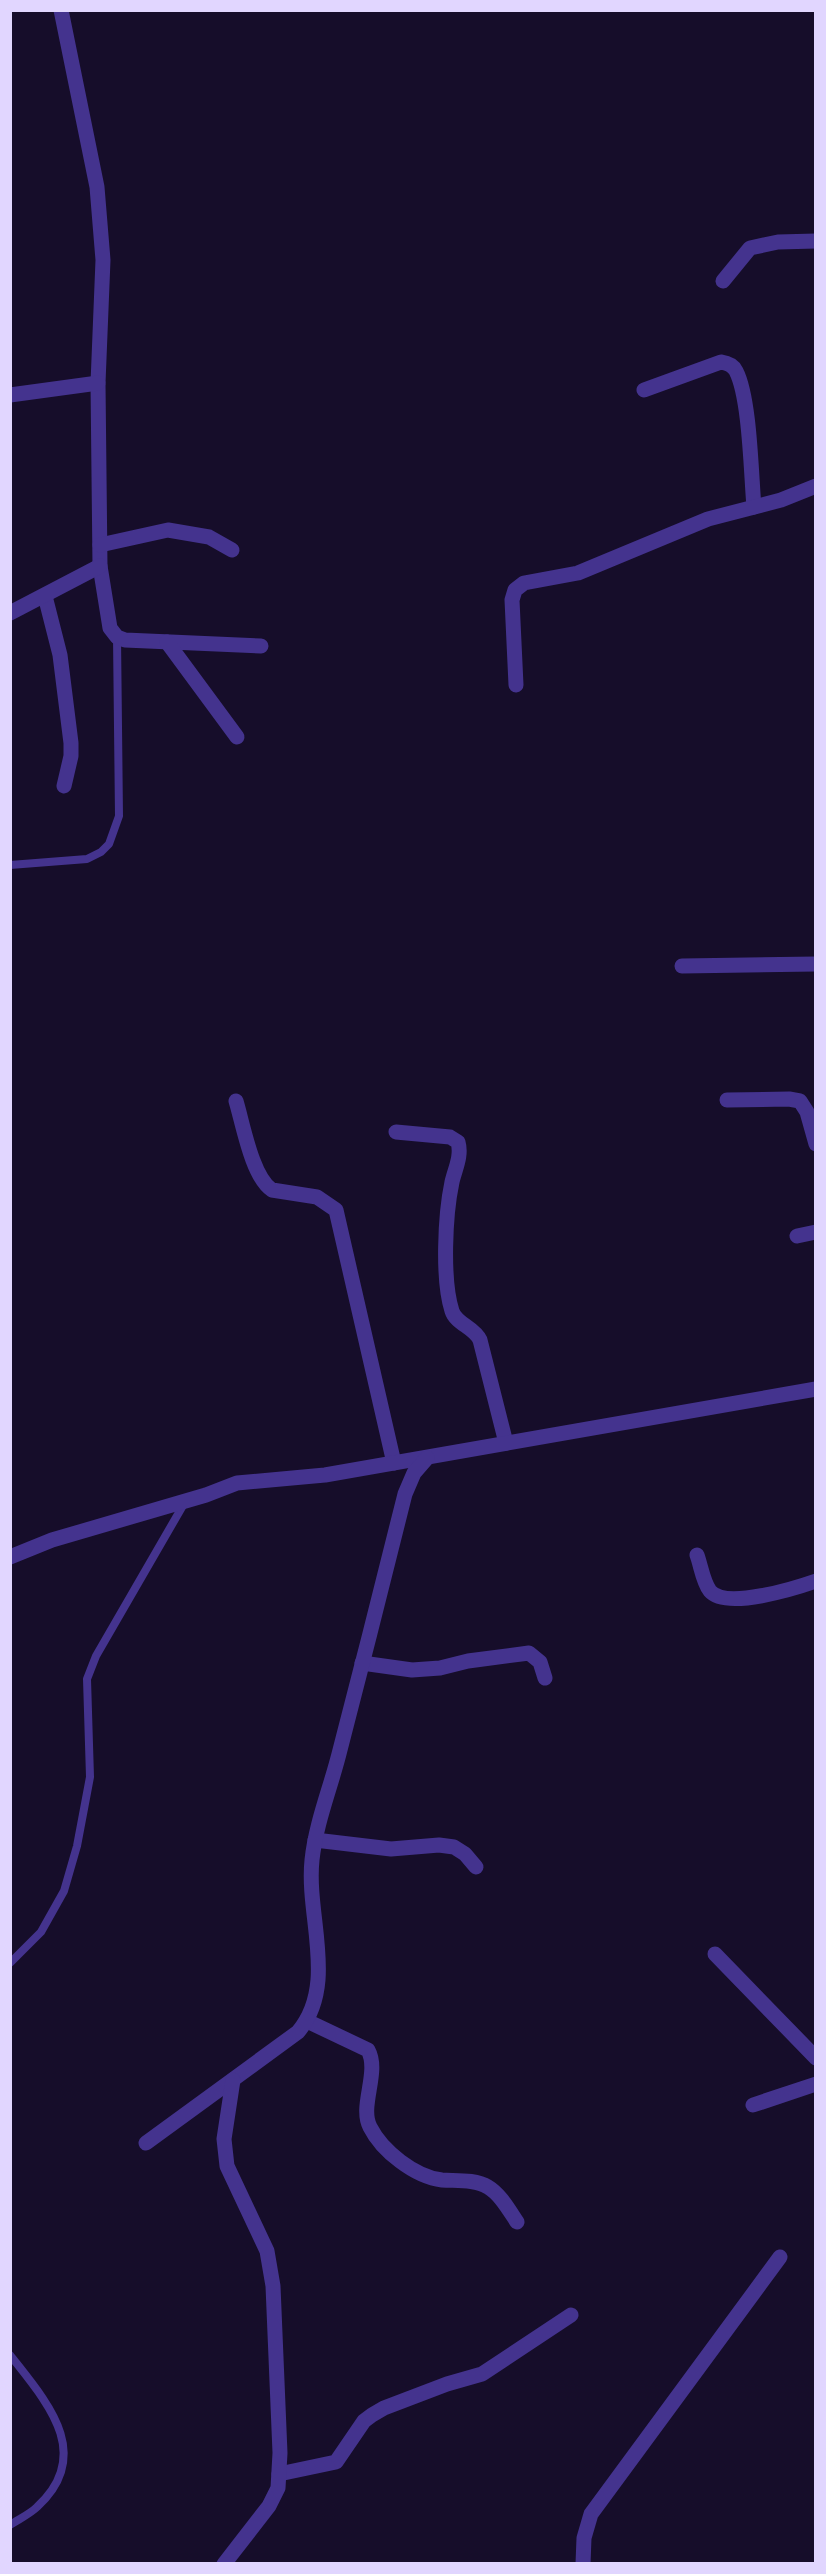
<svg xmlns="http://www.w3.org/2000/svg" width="826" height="2574" font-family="Roboto,sans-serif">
	<rect width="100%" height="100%" fill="#160d2a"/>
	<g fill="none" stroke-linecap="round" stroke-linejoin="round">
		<g stroke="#44338e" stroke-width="8">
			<polyline points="10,865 87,859 101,852 109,844 119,816 117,637"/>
			<polyline points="10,1963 41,1932 64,1891 77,1846 90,1777 87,1679 96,1656 185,1502"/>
			<path d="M10 2355C46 2401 95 2454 37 2507 30 2514 19 2519 10 2525"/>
		</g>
		<g stroke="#44338e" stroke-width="15">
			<polyline points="61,10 97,187 103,260 98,383 100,566 110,628 117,637 125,640 261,646"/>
			<polyline points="723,281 750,248 778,242 816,241"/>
			<path d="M644 390 721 362C728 363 733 365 736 371 750 398 751 474 754 507"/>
			<polyline points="10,395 98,383"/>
			<polyline points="100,545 168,530 209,537 232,550"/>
			<polyline points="45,596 60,655 71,743 71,756 64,786"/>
			<polyline points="10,613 100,566"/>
			<polyline points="167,642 237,737"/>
			<polyline points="516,685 512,600 515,590 524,583 578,573 708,519 781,500 816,486"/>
			<polyline points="682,966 816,964"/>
			<polyline points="727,1100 789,1099 800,1101 807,1112 816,1144"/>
			<path d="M236 1101C243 1124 252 1177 272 1190L317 1197 336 1210 394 1463"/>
			<path d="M396 1132 450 1137 458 1142C462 1156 455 1169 452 1182 445 1215 442 1280 452 1311 456 1324 474 1327 480 1340L506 1443"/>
			<polyline points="797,1236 816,1232"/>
			<path d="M697 1555C701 1566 703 1582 710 1591 726 1610 796 1588 816 1581"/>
			<polyline points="10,1557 52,1540 206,1495 237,1483 325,1475 816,1389"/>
			<polyline points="362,1663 412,1670 440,1668 468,1661 529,1653 540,1662 545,1678"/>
			<polyline points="315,1840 391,1849 439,1845 454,1847 465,1854 476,1867"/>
			<polyline points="715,1954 816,2058"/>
			<path d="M307 2021 368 2050C380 2072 359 2106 370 2127 382 2151 415 2177 442 2180 456 2181 475 2179 488 2187 500 2194 509 2210 517 2222"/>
			<polyline points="753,2105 816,2084"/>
			<path d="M146 2143 298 2032C338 1984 306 1917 312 1860 316 1822 331 1787 340 1750 362 1665 384 1579 405 1494L414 1473 427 1458"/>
			<polyline points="279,2474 336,2462 364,2421 372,2415 384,2408 447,2384 482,2374 571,2315"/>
			<polyline points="224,2564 269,2506 278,2488 280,2453 273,2286 267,2251 227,2166 224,2139 233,2080"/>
			<polyline points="583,2564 584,2538 591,2514 780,2257"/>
		</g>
	</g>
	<rect width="826" height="2574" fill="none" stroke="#e1d6ff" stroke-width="24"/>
</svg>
